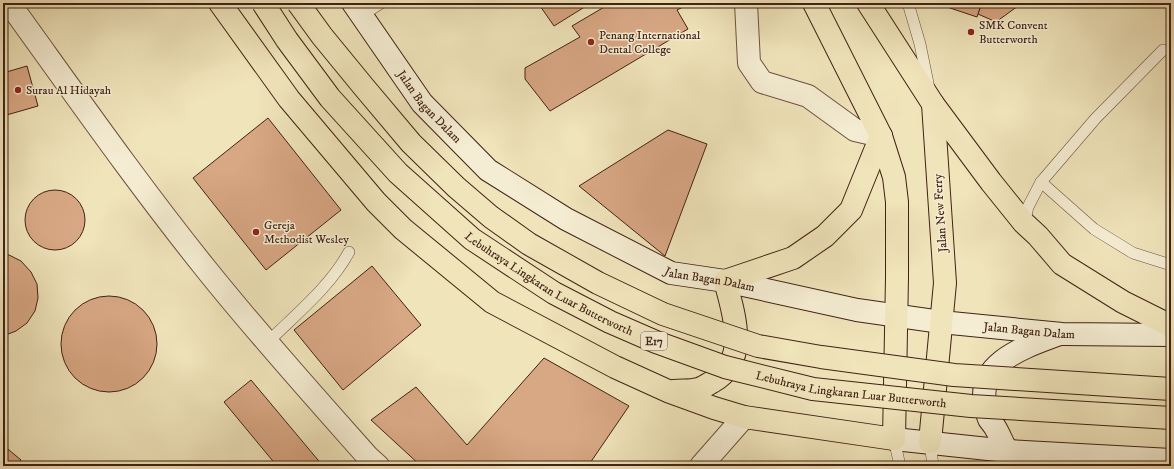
<svg xmlns="http://www.w3.org/2000/svg" width="1174" height="469" font-family="'IM FELL DW Pica',serif">
	<rect width="100%" height="100%" fill="#f0e4bb"/>
	<filter id="stains"><feTurbulence type="fractalNoise" baseFrequency=".005" numOctaves="4"/><feColorMatrix values="0 0 0 0 .2 0 0 0 0 .09 0 0 0 0 .02 0 0 0 .5 -.17"/></filter>
	<radialGradient id="worn" r=".72"><stop offset=".6" stop-color="#630" stop-opacity="0"/><stop offset="1" stop-color="#630" stop-opacity=".3"/></radialGradient>
	<g fill="#d8a784" stroke="#412214">
		<polygon points="538,3 591,3 554,26"/>
		<polygon points="611,3 685,3 687,5 677,10 688,29 550,111 525,79 525,68 580,37 572,26"/>
		<polygon points="942,3 982,3 977,17 941,5"/>
		<polygon points="982,3 1022,3 996,22 978,14"/>
		<polygon points="27,66 38,106 3,116 3,73"/>
		<polygon points="268,118 341,210 266,270 193,178"/>
		<polygon points="668,130 707,144 665,256 579,186"/>
		<circle cx="55" cy="220" r="30"/>
		<polygon points="3,254 9,255 21,261 31,272 37,284 38,298 35,311 27,323 16,331 3,336"/>
		<polygon points="372,266 421,325 343,390 294,330"/>
		<circle cx="109" cy="344" r="48"/>
		<polygon points="544,358 629,406 588,466 421,466 371,420 416,387 467,445"/>
		<polygon points="251,380 323,466 277,466 224,402"/>
		<polygon points="3,445 21,460 17,466 3,466"/>
	</g>
	<g fill="none" stroke-linecap="round" stroke-linejoin="round">
		<g stroke="#6d523e" stroke-width="12">
			<g id="lane">
				<polyline points="908,3 920,44 929,88"/>
				<polyline points="361,16 381,3"/>
				<polyline points="1041,182 1094,229 1133,253 1171,265"/>
				<polyline points="1024,223 1028,207 1041,182 1096,118 1163,50"/>
				<path d="M267 343C296 314 329 288 349 252"/>
				<polyline points="894,439 900,466"/>
				<polyline points="930,442 933,466"/>
			</g>
		</g>
		<g stroke="#6d523e" stroke-width="24">
			<g id="street">
				<path d="M10 3 17 14C79 100 140 187 206 269 258 334 313 395 368 457L378 466"/>
				<polyline points="746,3 749,63 762,82 808,96 855,130 881,136"/>
				<polyline points="701,466 744,417"/>
			</g>
		</g>
		<g stroke="#412214" stroke-width="24">
			<g id="secondary">
				<path id="s1" d="M353 3 422 103 488 170 566 219 671 273 725 281 857 310 941 322 1062 334 1171 335"/>
				<polyline points="894,439 1007,451 1171,460"/>
				<path d="M1007 451C1003 444 1000 436 996 429 994 425 991 422 989 419 987 415 987 411 986 407 974 363 1025 347 1057 335"/>
			</g>
		</g>
		<g stroke="#412214" stroke-width="24">
			<g id="highway">
				<polyline points="220,3 289,99 376,202 403,229 492,302 615,367 670,392 714,408 744,417 894,439 897,277 897,202 894,177 881,136 814,3"/>
				<polyline points="868,3 933,104 991,182 1024,223 1038,236 1062,264 1123,302 1171,326"/>
				<path d="M674 391C682 390 691 391 698 389 703 388 708 384 712 382 750 361 734 314 725 281L793 258 825 236 851 210 881 136"/>
				<polyline points="930,442 945,283 933,104"/>
			</g>
		</g>
		<use href="#lane" stroke="#f5edd3" stroke-width="11"/>
		<use href="#street" stroke="#f5edd3" stroke-width="22"/>
		<use href="#secondary" stroke="#f5edd3" stroke-width="22"/>
		<use href="#highway" stroke="#f0e4bb" stroke-width="22"/>
		<g stroke="#412214" stroke-width="24" stroke-linecap="butt">
			<g id="highway-bridge">
				<path id="s2" d="M263 3 287 40 330 98 398 173 472 239 554 293 610 322 656 342 725 367 813 389 971 406 1171 418"/>
				<polyline points="298,3 322,36 363,86 411,143 456,187 491,217 529,244 598,283 663,314 758,346 821,357 954,375 1171,389"/>
			</g>
		</g>
		<use href="#highway-bridge" stroke="#f0e4bb" stroke-width="22"/>
	</g>
	<g fill="#8f2418" stroke="#f5edd3" stroke-width="1.5">
		<circle cx="971" cy="32" r="4"/>
		<circle cx="591" cy="42" r="4"/>
		<circle cx="18" cy="90" r="4"/>
		<circle cx="256" cy="232" r="4"/>
	</g>
	<g text-anchor="middle" stroke-width="3" stroke-linejoin="round" paint-order="stroke">
		<rect fill="#f5edd3" stroke="#775f4d" stroke-width="1" x="641" y="332" width="26" height="18" rx="3"/>
		<g font-size="11" font-weight="bold" fill="#412214">
			<text x="654" y="345">E17</text>
		</g>
		<g font-size="12" fill="#412214" stroke="#f5edd3" text-anchor="start">
			<text x="979" y="29">SMK Convent<tspan x="979" dy="14">Butterworth</tspan></text>
			<text x="599" y="39">Penang International<tspan x="599" dy="14">Dental College</tspan></text>
			<text x="26" y="94">Surau Al Hidayah</text>
			<text x="264" y="229">Gereja<tspan x="264" dy="14">Methodist Wesley</tspan></text>
		</g>
		<g font-size="12" fill="#412214" stroke="#f5edd3">
			<text dy="4" stroke="none"><textPath href="#s1" startOffset="129">Jalan Bagan Dalam</textPath></text>
			<text transform="translate(940 213) rotate(-94)" y="4">Jalan New Ferry</text>
			<text dy="4" stroke="none"><textPath href="#s1" startOffset="465">Jalan Bagan Dalam</textPath></text>
			<text dy="4" stroke="none"><textPath href="#s2" startOffset="406">Lebuhraya Lingkaran Luar Butterworth</textPath></text>
			<text dy="4" stroke="none"><textPath href="#s1" startOffset="789">Jalan Bagan Dalam</textPath></text>
			<text dy="4" stroke="none"><textPath href="#s2" startOffset="730">Lebuhraya Lingkaran Luar Butterworth</textPath></text>
		</g>
	</g>
	<rect width="1174" height="469" fill="none" stroke="#f0e4bb" stroke-width="16"/>
	<rect x="4" y="4" width="1166" height="461" fill="none" stroke="#412214" stroke-width="2"/>
	<rect x="8" y="8" width="1158" height="453" fill="none" stroke="#412214"/>
	<rect width="100%" height="100%" filter="url(#stains)"/>
	<rect width="100%" height="100%" fill="url(#worn)"/>
</svg>
